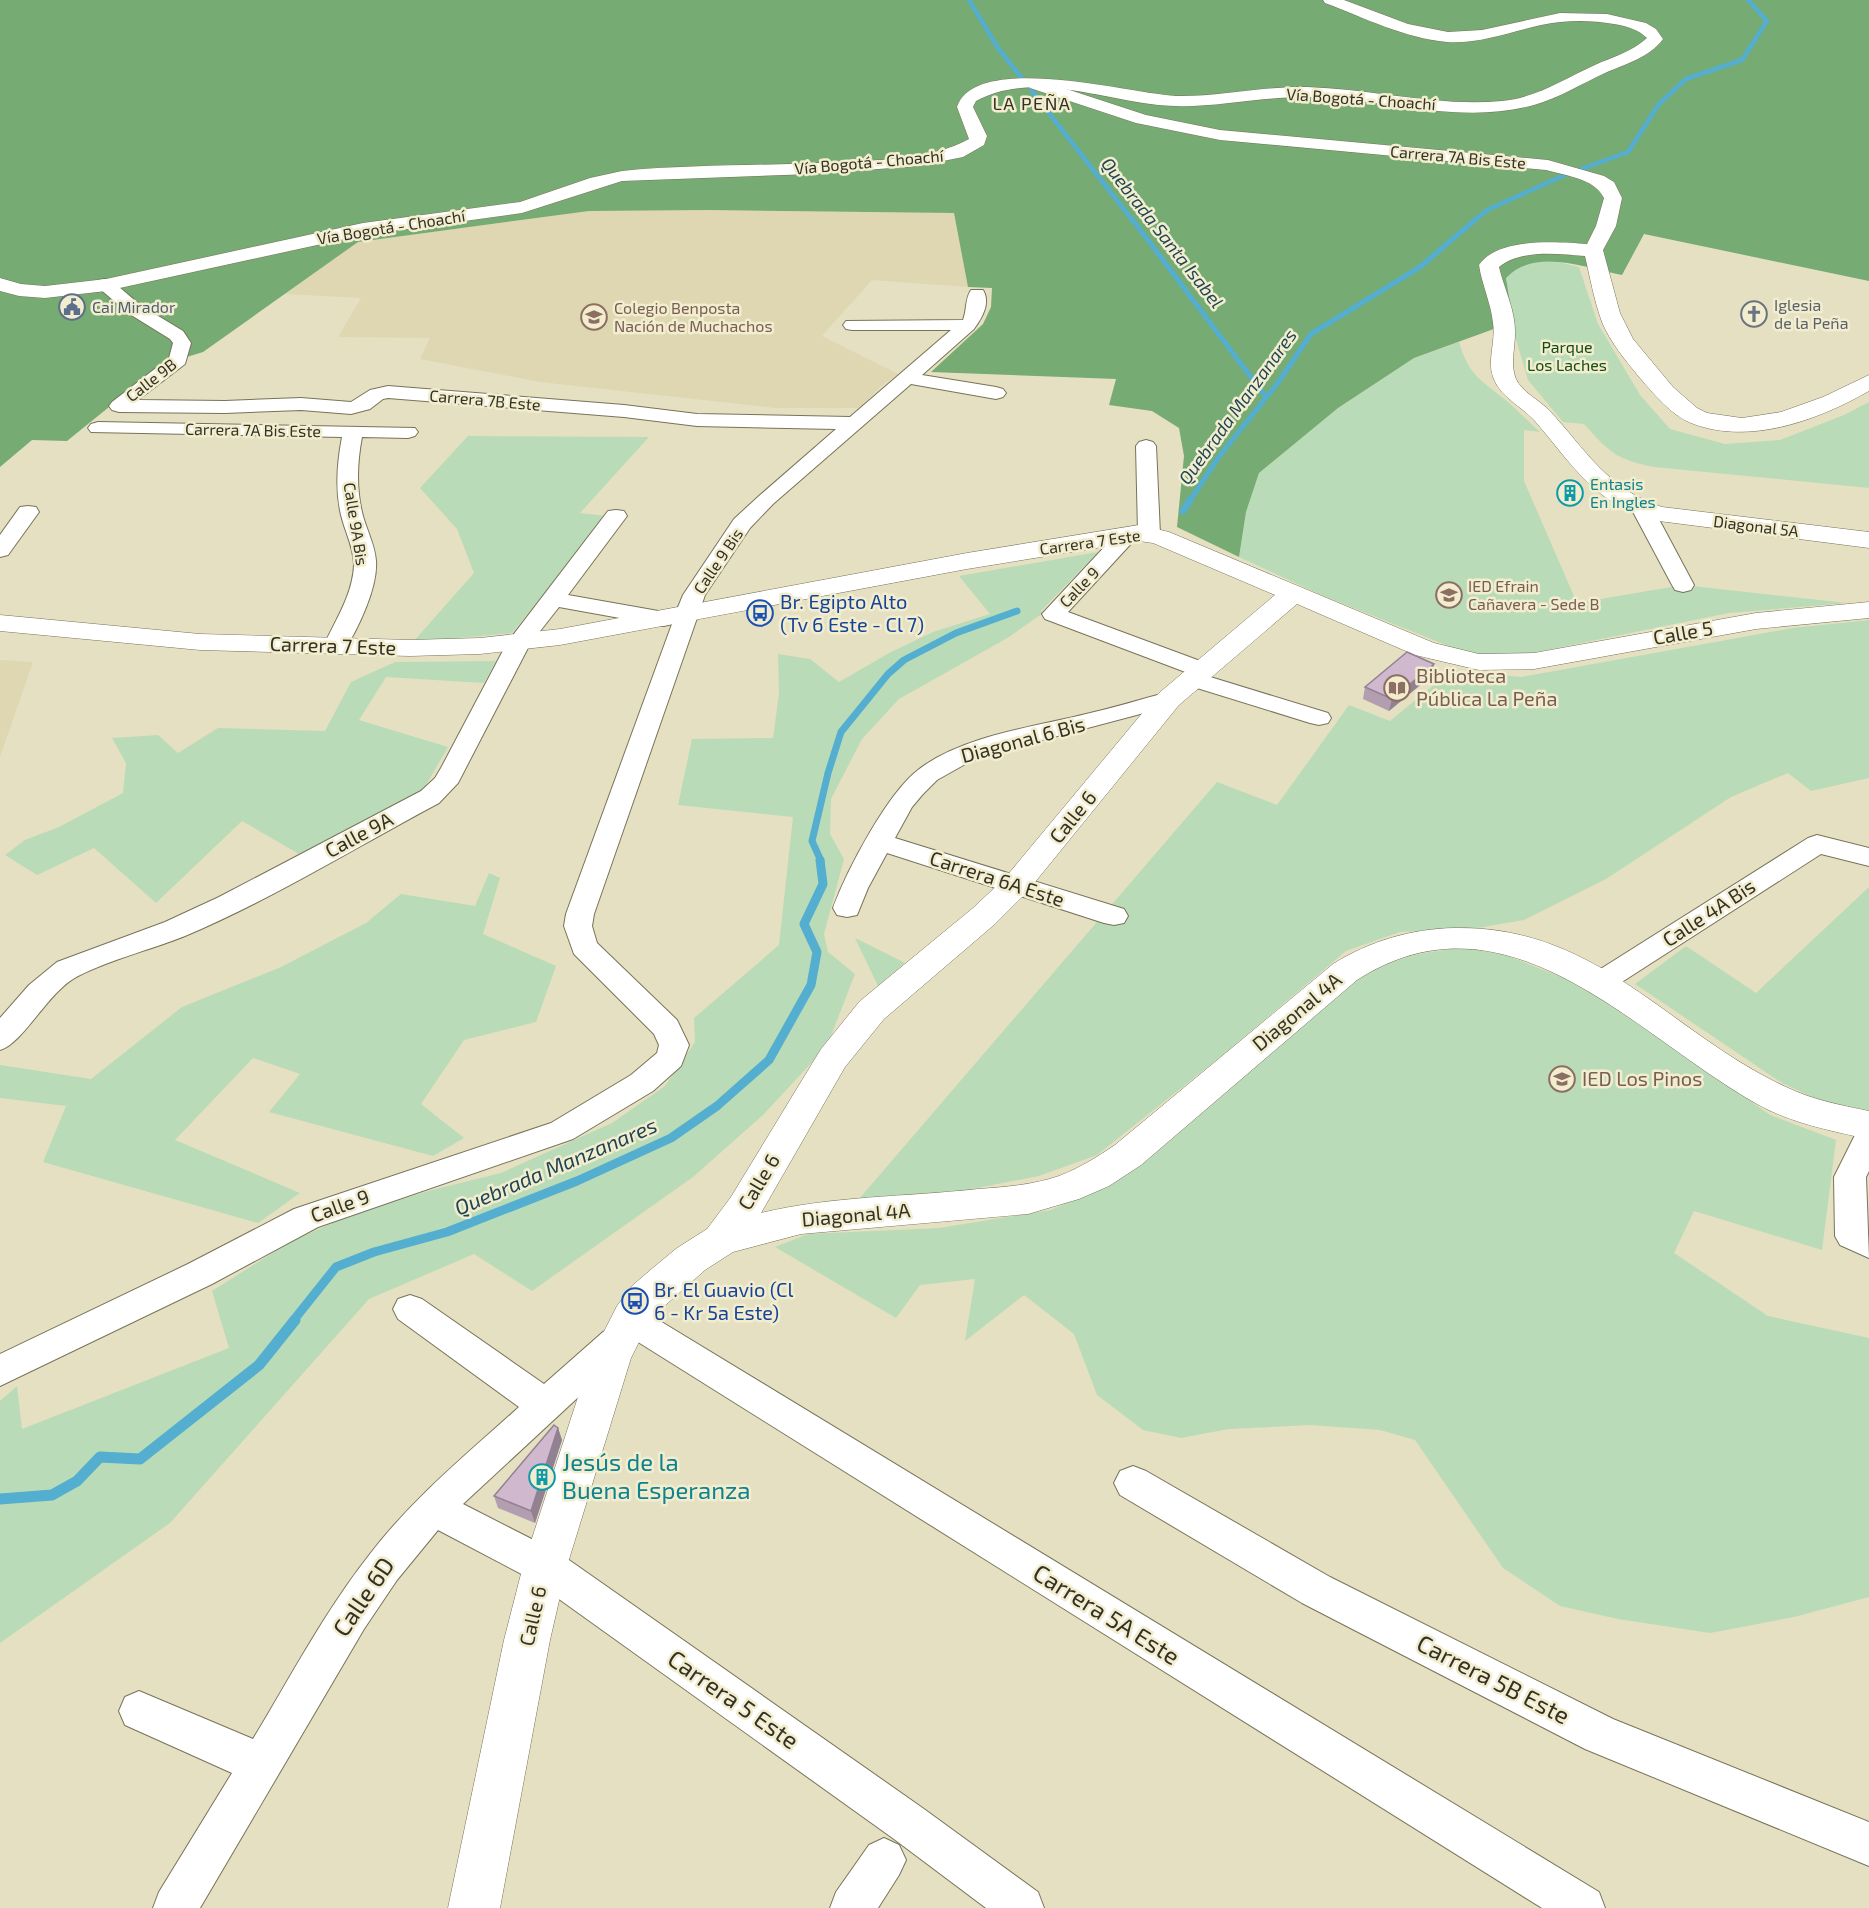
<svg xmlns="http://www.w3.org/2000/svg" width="1869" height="1908" font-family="'Exo 2',sans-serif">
	<rect width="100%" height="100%" fill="#e5e0c2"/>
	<g fill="#ded7b1">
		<polygon points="710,210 954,213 968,287 872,280 822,336 898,374 881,386 860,408 775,408 540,382 420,359 430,338 338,337 361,298 285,294 358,242 589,211"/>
		<polygon points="0,660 33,662 0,757"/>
	</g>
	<g fill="#badbb7">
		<path d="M1533 261H1554L1579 267 1598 324 1640 395 1670 429 1725 444 1780 440 1844 415 1869 402V488L1654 467C1617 460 1609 452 1584 424L1563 422 1528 380 1511 323 1506 277 1515 268Z"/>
		<path d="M1459 342C1469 377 1483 381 1509 403 1519 412 1529 422 1540 432L1524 430V481L1577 603 1683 585 1847 603 1729 613 1527 654 1476 657 1321 595 1239 557 1246 512 1259 473 1338 408 1414 358Z"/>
		<polygon points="468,436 649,437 580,513 607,516 512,633 413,642 474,573 457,529 420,488"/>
		<polygon points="1098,552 1041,611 1043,613 1009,637 899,699 862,739 831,799 830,834 844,859 824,934 828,952 855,974 827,1046 763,1115 693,1177 532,1291 474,1254 369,1299 170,1523 0,1643 0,1401 17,1386 22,1429 229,1348 212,1291 288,1243 343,1218 428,1191 501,1173 612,1123 665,1086 695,1042 694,1018 779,945 793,817 678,805 692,739 773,738 779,694 778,654 810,659 839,682 891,652 933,632 990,614 959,576"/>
		<polygon points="1869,620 1869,778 1811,791 1788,773 1731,797 1606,879 1524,920 1477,928 1400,932 1346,951 1219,1058 1097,1155 1039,1176 951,1193 859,1199 1217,782 1277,805 1349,705 1390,721 1452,670 1521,677 1793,628"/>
		<polygon points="496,661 484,683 386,677 359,720 448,747 423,790 299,854 242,821 156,903 94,848 37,875 5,855 25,840 59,827 123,793 126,763 112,738 158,735 178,753 218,728 325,731 351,682 395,662"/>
		<polygon points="489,873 500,878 483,934 556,966 536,1022 464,1040 421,1104 464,1138 433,1156 269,1112 300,1074 253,1058 175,1140 300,1193 258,1223 43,1162 66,1106 0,1098 0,1065 91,1079 182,1007 281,967 366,923 401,894 475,906"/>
		<polygon points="1869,887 1869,1110 1823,1102 1782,1083 1635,984 1686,946 1756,993"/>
		<polygon points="855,938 905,963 878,986"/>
		<path d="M1465 948 1506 955 1574 982 1656 1034 1770 1115 1836 1140 1822 1250 1694 1211 1674 1253 1768 1316 1869 1338V1597L1794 1617 1710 1633 1618 1619 1560 1606 1503 1568 1415 1440 1380 1430 1310 1425 1229 1429 1181 1438 1143 1430 1097 1395 1074 1334 1024 1295 965 1341 975 1279 920 1285 896 1318 775 1247 808 1234 939 1228 1051 1210 1116 1180 1355 979C1395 957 1420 952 1465 948Z"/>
	</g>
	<path fill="#76ab73" d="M0 0H1869V281L1644 234 1622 275C1586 268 1535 247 1506 278L1513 322 1414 358 1338 408 1259 473 1246 512 1239 557 1177 527 1184 456 1179 428 1152 411 1109 405 1116 379 931 372 983 324 991 307 992 288 968 287 954 213 710 210 589 211 358 242 203 352 161 365 67 441 32 440 0 467Z"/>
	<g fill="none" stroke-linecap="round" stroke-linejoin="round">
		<g stroke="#54aed0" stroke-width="4.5">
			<polyline points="969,0 998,48 1024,81"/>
			<polyline points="1031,90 1133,221"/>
			<polyline points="1579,170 1628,152 1659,104 1686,79 1742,60 1767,21 1748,0"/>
			<polyline points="1474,221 1487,210 1567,174"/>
		</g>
		<g stroke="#54aed0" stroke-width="5">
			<polyline points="1132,219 1266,397"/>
			<polyline points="1189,502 1218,458 1277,384 1311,334 1420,267 1476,219"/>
		</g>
		<g stroke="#54aed0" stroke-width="7">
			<polyline points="1183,511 1190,500"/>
			<polyline points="821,861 812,841 828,773 841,732 888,674 904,660 956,633 1017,611"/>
		</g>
		<polyline stroke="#54aed0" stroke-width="9" points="293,1321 336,1267 374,1252 447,1232 577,1181 671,1138 717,1106 769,1060 811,985 817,952 804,924 823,884 820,860"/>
		<polyline stroke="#54aed0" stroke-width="11" points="0,1499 52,1495 77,1481 100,1457 140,1459 259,1365 295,1320"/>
		<g stroke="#787358" stroke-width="2">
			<g id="minor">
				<path d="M105 279 111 280 140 305 183 331 191 343 185 364 138 400 225 401 301 398 351 402 370 390 388 386 624 405 697 414 850 417 951 330H852L846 329 843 325 846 321 963 320C967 310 965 298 971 290H983C991 303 982 318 974 329L922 375 996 387 1003 389 1006 393 1003 397 996 399 911 384 773 504 750 528 705 595 594 914 592 926 597 943 677 1020 689 1045 681 1066 653 1091 573 1139 318 1227 212 1284 0 1386V1354L188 1264 294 1209 551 1123 631 1075 657 1053 659 1045 654 1034 574 954 564 926 566 914 672 624 664 626 559 607 530 644 458 783 439 803C356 847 271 900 185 936 150 950 112 959 78 976 48 991 24 1043 0 1050V1018L29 985 57 962 165 922 219 897 421 791 435 778 441 768 507 643 608 511 616 510 624 511 627 516 568 595 664 612 672 614 674 617 683 595 734 519 759 496 836 429 697 426 624 417 388 398 383 399 370 409 351 414 301 410 225 413 119 412 112 410 109 406 112 402 169 358 173 343 170 339 128 313 99 288 96 284 99 280Z"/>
				<path d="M98 422 415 428 418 432 415 436 408 438 362 437C357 463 356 490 363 516 367 531 375 545 376 561 378 587 358 630 343 652L335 654 327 652 323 647C335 621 353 594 354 565 354 548 345 532 341 515 335 490 337 463 342 437L91 432 88 428 91 424Z"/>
				<polygon points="1146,440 1153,442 1156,446 1160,534 1157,539 1149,540 1141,539 1139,535 1068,612 1211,665 1215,670 1207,676 1328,713 1331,718 1328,723 1319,725 1310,723 1184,684 1180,679 1184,674 1188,673 1045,619 1042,614 1121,529 1129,528 1138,532 1136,446 1139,442"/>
				<polygon points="1643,504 1651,505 1654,510 1694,585 1691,590 1683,592 1675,590 1672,585 1632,510 1635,505"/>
				<polygon points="28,506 36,507 39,512 8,555 0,557 0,535 20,507"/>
				<path d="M1169 692 1178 694 1181 699 1178 704 1005 750 969 762 937 780 923 794 912 807 895 838 1124 909 1128 916 1124 923 1114 925 1104 923 887 853 868 888 857 915 847 917 837 915 833 908C847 870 887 794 918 770 961 736 1034 727 1086 714 1114 708 1141 699 1169 692Z"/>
				<polygon points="1817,835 1869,848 1869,866 1821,854 1611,989 1601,992 1591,989 1587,982 1591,975 1808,838"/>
				<polygon points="1869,1126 1869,1171 1866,1177 1869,1258 1840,1245 1835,1236 1834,1177 1858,1129"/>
				<path d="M410 1295 422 1299 544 1384 603 1332 615 1327 620 1329 614 1318 619 1308C637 1301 646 1310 660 1321L1599 1892 1605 1908H1542L630 1337 632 1342 627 1352 463 1504 559 1553 924 1809 1038 1892 1044 1908H986L894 1839 531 1579 438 1530 397 1580 364 1629 200 1908H153L159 1892 232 1773 125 1725 119 1711 125 1697 139 1691 253 1739C290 1678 325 1611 370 1554 413 1498 467 1454 519 1407L398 1319 393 1309 398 1299Z"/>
				<polygon points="1133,1466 1146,1471 1330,1577 1613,1719 1869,1822 1869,1866 1585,1749 1302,1603 1120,1495 1114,1483 1120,1471"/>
				<polygon points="884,1838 899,1845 906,1860 899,1875 878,1908 830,1908 836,1892 869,1845"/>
			</g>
		</g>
		<g stroke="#787358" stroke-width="1">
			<g id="tertiary">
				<path d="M1036 79 1146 115 1220 130 1548 160 1604 176 1614 182 1622 198 1616 226 1603 250 1620 313 1633 339 1673 387 1697 408 1707 413 1742 418 1781 412 1823 397 1869 375V391C1818 420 1749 446 1691 423 1671 415 1654 394 1640 378 1626 361 1610 342 1602 322 1594 300 1590 277 1585 256 1558 254 1522 249 1499 267 1504 289 1516 311 1515 334 1515 348 1510 365 1516 379 1522 392 1539 400 1549 410 1586 450 1607 489 1662 507L1869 532V548L1659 521C1595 506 1574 466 1534 420 1521 406 1500 397 1493 377 1487 360 1496 341 1493 323 1491 303 1482 285 1479 265 1498 237 1557 242 1587 244L1596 226 1604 198C1594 178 1566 176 1546 170L1220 140 1136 123 1030 88 1028 84Z"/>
				<path d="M1139 525 1169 532 1434 643 1479 654 1534 653 1756 613 1869 602V618L1756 629 1534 669 1479 670 1415 655 1297 604 1179 705 1027 892 995 924 884 1019 845 1067 761 1213C831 1196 906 1197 978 1189 1005 1187 1033 1185 1059 1176 1080 1168 1097 1157 1115 1145L1333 964C1370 941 1411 929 1454 928 1598 925 1669 1033 1786 1087 1813 1100 1840 1105 1869 1111V1139C1831 1131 1791 1123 1757 1104 1634 1035 1508 883 1357 980L1141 1165 1109 1186 1079 1199 1028 1214 801 1234 733 1252 705 1270 661 1309 645 1330 631 1358 567 1566 550 1640 500 1908H448L504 1640 523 1566 591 1357 617 1306 633 1285 654 1267 677 1248 707 1229 731 1197 821 1049 860 1001 973 908 1005 878 1159 693 1275 595 1153 543 1139 541 967 569 560 645 480 654 410 656 200 650 0 631V615L200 634 410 640 480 638 560 629 967 553Z"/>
			</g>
		</g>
		<g stroke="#787358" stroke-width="1">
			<path id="secondary" d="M1323 0H1344L1408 24 1448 32 1482 30 1560 13 1607 14 1646 23 1656 29 1663 39C1649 58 1625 64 1605 73 1581 84 1559 98 1534 105 1458 126 1380 97 1304 97 1255 97 1207 110 1158 105 1100 99 1031 71 976 101L973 107 987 136 984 145 963 157 918 166 812 174 622 181 522 213 363 235 106 291 45 298 19 296 0 291V278L21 284 45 286 106 279 363 223 520 202 590 178 622 171C694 164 767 166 839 162 882 160 930 160 969 139L957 107C976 51 1131 94 1176 96 1220 97 1263 86 1307 87 1372 89 1437 107 1502 101 1536 98 1564 79 1595 65 1612 57 1632 52 1647 38 1638 29 1626 26 1614 24 1590 20 1565 20 1541 25 1510 32 1479 44 1447 42 1404 38 1365 18 1325 3Z"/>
		</g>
		<use href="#minor" fill="#fff" fill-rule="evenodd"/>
		<use href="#tertiary" fill="#fff" fill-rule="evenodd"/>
		<use href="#secondary" fill="#fff" fill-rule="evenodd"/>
	</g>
	<g fill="#b39eb1">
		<polygon points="1434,664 1431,676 1389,711 1363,699 1365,687"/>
		<polygon points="558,1428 562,1440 535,1523 498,1508 494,1496"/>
	</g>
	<g fill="#928190">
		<polygon points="1434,664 1431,676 1389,711 1392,699"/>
		<polygon points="558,1428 562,1440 535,1523 531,1511"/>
	</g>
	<g fill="#d0b8ce" stroke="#928190" stroke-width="1.5">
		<polygon points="1407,652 1434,664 1392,699 1365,687"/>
		<polygon points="554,1425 558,1428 531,1511 494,1496"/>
	</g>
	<defs>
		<g id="civic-ring" transform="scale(1.35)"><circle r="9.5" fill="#f2edce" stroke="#5c6f8a" stroke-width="1.5"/><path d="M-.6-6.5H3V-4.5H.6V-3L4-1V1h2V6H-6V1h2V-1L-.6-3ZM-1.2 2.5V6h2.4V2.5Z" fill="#5c6f8a"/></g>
		<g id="church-ring" transform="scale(1.35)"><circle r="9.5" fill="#f2edce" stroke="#6b7280" stroke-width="1.5"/><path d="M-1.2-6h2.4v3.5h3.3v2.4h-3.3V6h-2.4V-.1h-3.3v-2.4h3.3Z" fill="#6b7280"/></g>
		<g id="school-ring" transform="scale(1.35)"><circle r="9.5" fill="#f2edce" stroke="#8d6e63" stroke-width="1.5"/><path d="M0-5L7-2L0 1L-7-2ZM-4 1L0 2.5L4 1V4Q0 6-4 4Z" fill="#8d6e63"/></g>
		<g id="building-ring" transform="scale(1.35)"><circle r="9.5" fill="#f2edce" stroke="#0f9aa8" stroke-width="1.5"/><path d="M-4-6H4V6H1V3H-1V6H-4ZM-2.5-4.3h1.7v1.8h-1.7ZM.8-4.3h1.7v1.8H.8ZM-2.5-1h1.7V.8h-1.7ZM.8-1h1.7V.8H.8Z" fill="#0f9aa8"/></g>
		<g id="bus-ring" transform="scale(1.35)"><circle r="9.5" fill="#f2edce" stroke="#1a4fb4" stroke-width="1.5"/><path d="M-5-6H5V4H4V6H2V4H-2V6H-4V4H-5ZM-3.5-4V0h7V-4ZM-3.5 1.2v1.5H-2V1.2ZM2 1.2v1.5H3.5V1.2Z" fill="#1a4fb4"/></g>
		<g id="library-ring" transform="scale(1.35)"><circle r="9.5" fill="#f2edce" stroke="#8d6e63" stroke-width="1.5"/><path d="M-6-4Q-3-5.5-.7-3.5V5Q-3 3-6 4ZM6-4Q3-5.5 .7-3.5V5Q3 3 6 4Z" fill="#8d6e63"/></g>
	</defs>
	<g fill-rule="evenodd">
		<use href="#civic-ring" x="72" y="307"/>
		<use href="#church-ring" x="1754" y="314"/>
		<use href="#school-ring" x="594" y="317"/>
		<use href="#building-ring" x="1570" y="493"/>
		<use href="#school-ring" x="1449" y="595"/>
		<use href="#bus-ring" x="760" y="613"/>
		<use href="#library-ring" x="1397" y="688"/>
		<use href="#school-ring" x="1562" y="1079"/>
		<use href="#bus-ring" x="635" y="1301"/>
		<use href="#building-ring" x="542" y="1477"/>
	</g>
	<g text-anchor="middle" stroke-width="5" stroke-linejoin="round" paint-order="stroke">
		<g font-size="16" fill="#333125" stroke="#f2edce">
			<text transform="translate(1361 99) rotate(4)" y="6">Vía Bogotá - Choachí</text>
			<text transform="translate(1458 157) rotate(5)" y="6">Carrera 7A Bis Este</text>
			<text transform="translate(869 162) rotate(-5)" y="6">Vía Bogotá - Choachí</text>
			<text transform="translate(391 227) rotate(-9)" y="6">Vía Bogotá - Choachí</text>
			<text transform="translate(151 380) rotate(-38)" y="6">Calle 9B</text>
			<text transform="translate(485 400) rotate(5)" y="6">Carrera 7B Este</text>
			<text transform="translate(253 430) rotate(1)" y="6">Carrera 7A Bis Este</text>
			<text transform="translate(356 524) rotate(81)" y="6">Calle 9A Bis</text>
			<text transform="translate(1756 526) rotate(7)" y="6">Diagonal 5A</text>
			<text transform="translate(1090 542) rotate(-8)" y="6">Carrera 7 Este</text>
			<text transform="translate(718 561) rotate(-56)" y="6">Calle 9 Bis</text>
			<text transform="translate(1079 587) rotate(-46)" y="6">Calle 9</text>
		</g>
		<g font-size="16" fill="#5b616d" stroke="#f2edce" text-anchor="start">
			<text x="1774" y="311">Iglesia<tspan x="1774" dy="18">de la Peña</tspan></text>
		</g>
		<g font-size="16" fill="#4e5e75" stroke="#f2edce" text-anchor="start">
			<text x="92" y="313">Cai Mirador</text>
		</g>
		<g font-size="16" fill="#785e54" stroke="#f2edce" text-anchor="start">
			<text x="614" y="314">Colegio Benposta<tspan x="614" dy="18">Nación de Muchachos</tspan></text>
			<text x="1468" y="592">IED Efrain<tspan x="1468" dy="18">Cañavera - Sede B</tspan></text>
		</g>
		<g font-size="16" fill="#144c15" stroke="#f2edce">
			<text x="1567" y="353">Parque<tspan x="1567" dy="18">Los Laches</tspan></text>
		</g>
		<g font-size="16" fill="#0d838f" stroke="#f2edce" text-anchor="start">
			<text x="1590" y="490">Entasis<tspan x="1590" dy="18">En Ingles</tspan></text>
		</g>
		<g font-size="18" letter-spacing="1.5" fill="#333125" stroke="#f2edce">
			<text x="1032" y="110">LA PEÑA</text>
		</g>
		<g font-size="18" font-style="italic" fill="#1e4555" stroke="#f2edce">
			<text transform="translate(1162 233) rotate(52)" y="6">Quebrada Santa Isabel</text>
			<text transform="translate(1238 407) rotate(-54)" y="6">Quebrada Manzanares</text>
		</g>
		<g font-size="20" fill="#164399" stroke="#f2edce" text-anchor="start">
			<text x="780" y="609">Br. Egipto Alto<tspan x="780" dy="23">(Tv 6 Este - Cl 7)</tspan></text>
			<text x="654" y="1297">Br. El Guavio (Cl<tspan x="654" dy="23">6 - Kr 5a Este)</tspan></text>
		</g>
		<g font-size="20" fill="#333125" stroke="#f2edce">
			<text transform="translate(1683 633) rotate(-10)" y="7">Calle 5</text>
			<text transform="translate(333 646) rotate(2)" y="7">Carrera 7 Este</text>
			<text transform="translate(1023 740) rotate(-15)" y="7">Diagonal 6 Bis</text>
			<text transform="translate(1073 817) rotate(-51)" y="7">Calle 6</text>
			<text transform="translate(359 835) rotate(-28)" y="7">Calle 9A</text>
			<text transform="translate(997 879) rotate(18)" y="7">Carrera 6A Este</text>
			<text transform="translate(1709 913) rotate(-33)" y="7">Calle 4A Bis</text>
			<text transform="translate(1297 1012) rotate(-40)" y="7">Diagonal 4A</text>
			<text transform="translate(759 1182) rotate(-59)" y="7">Calle 6</text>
			<text transform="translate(340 1206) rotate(-20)" y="7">Calle 9</text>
			<text transform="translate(856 1215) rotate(-5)" y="7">Diagonal 4A</text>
			<text transform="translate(533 1616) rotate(-77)" y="7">Calle 6</text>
		</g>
		<g font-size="20" fill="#785e54" stroke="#f2edce" text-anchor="start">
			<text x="1416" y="683">Biblioteca<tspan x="1416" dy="23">Pública La Peña</tspan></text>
			<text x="1582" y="1086">IED Los Pinos</text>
		</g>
		<g font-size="21" font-style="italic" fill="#1e4555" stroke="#f2edce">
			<text transform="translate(556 1167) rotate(-23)" y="7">Quebrada Manzanares</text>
		</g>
		<g font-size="24" fill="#0d838f" stroke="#f2edce" text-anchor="start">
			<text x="562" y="1471">Jesús de la<tspan x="562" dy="28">Buena Esperanza</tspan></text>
		</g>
		<g font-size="24" fill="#333125" stroke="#f2edce">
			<text transform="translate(364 1597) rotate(-56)" y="8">Calle 6D</text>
			<text transform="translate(1106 1615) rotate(32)" y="8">Carrera 5A Este</text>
			<text transform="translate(1493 1680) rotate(27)" y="8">Carrera 5B Este</text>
			<text transform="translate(733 1700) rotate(35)" y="8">Carrera 5 Este</text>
		</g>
	</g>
</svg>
